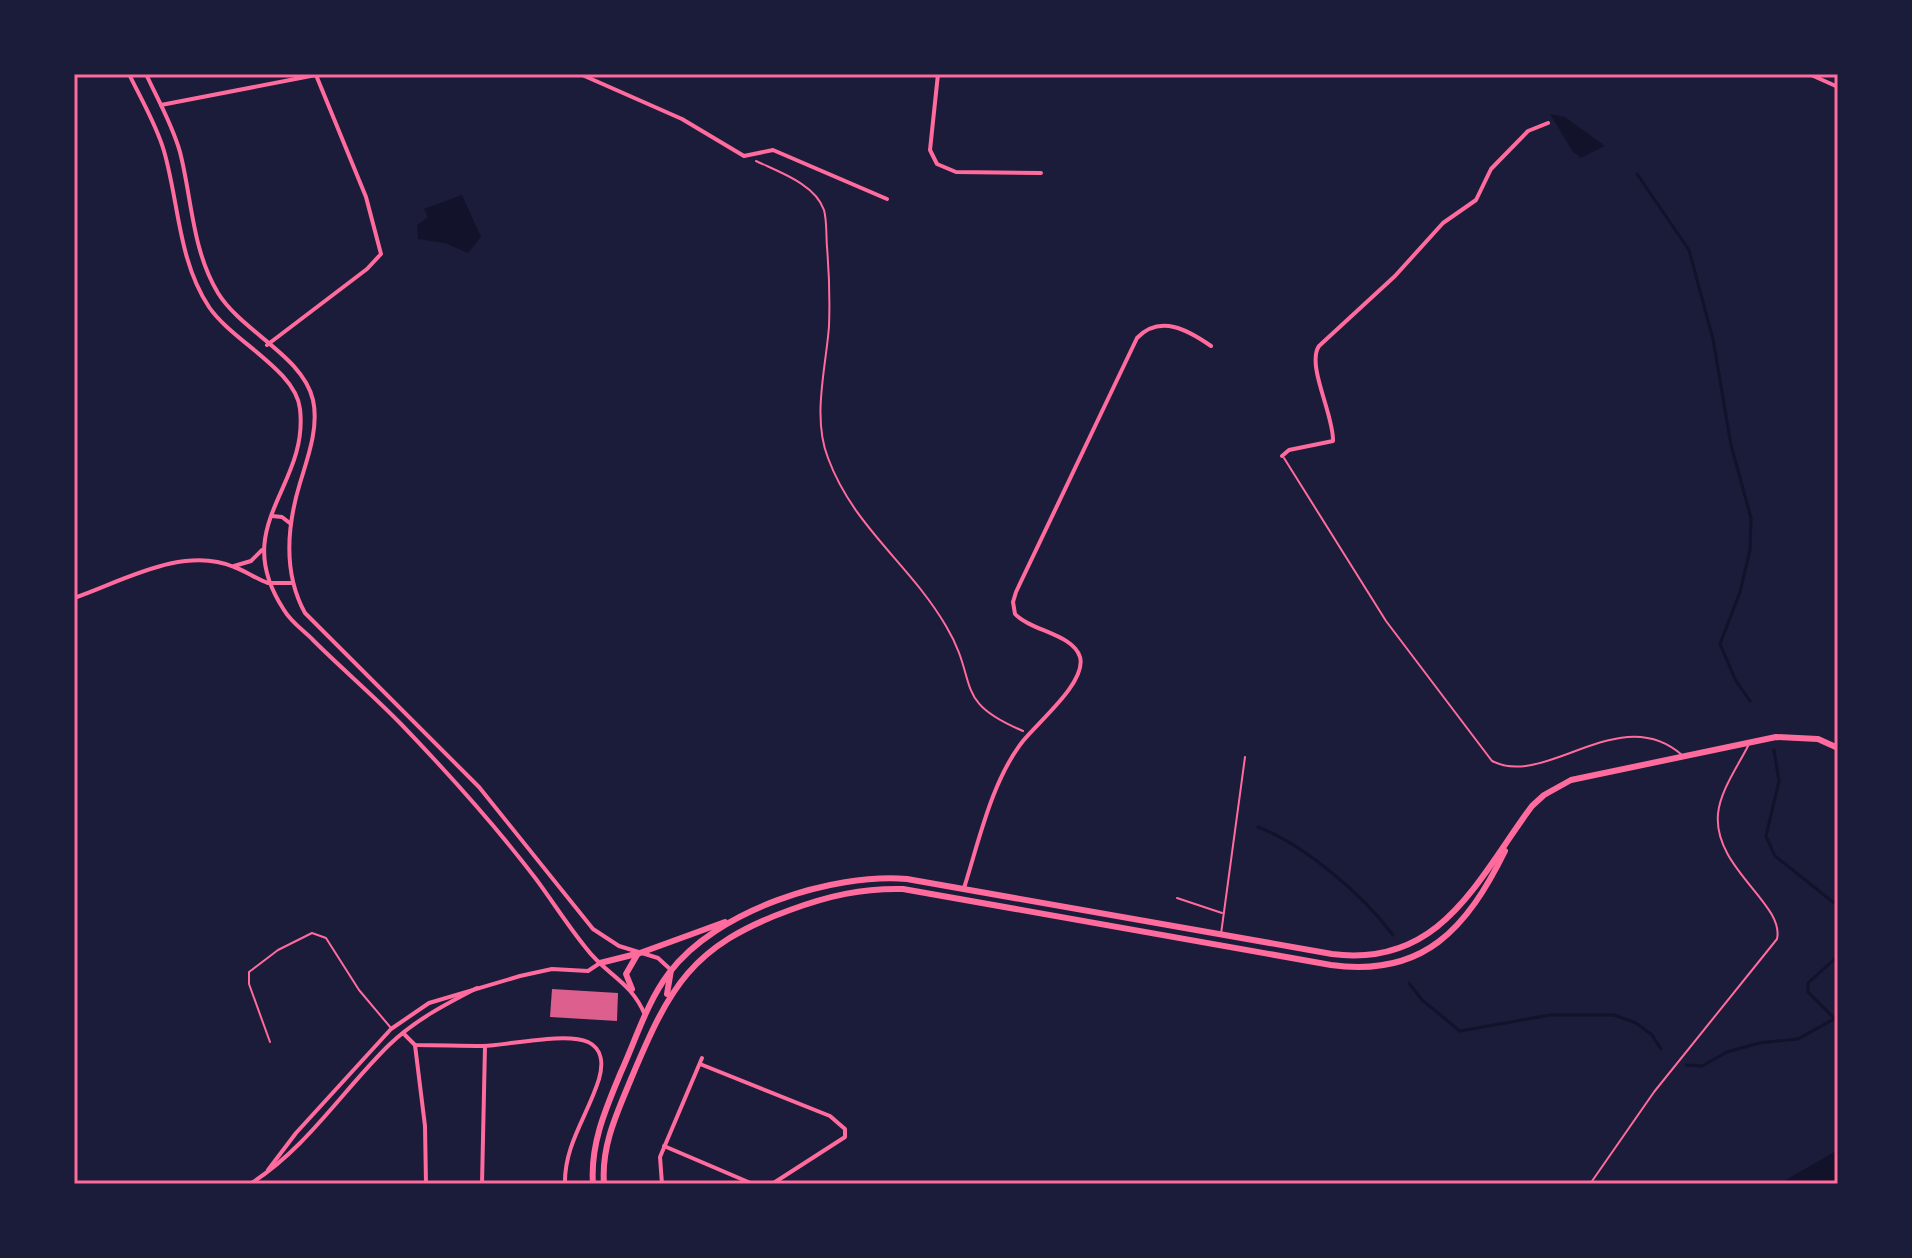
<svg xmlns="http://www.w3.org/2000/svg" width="1912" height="1258" font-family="Helvetica,sans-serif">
	<rect width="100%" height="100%" fill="#1b1b3a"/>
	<g fill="#12122b">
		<polygon points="1550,114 1565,117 1605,146 1581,158 1573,152"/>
		<polygon points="462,195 481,237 468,253 445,243 418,239 417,225 428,217 424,209"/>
		<polygon points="1838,1150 1838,1184 1780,1184 1784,1181"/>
	</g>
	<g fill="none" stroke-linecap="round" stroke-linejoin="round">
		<g stroke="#12122b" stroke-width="3">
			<polyline points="1637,174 1689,250 1713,339 1731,445 1751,518 1750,550 1740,592 1720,644 1736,681 1750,701"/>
			<polyline points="1774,750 1779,781 1766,836 1775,856 1838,906"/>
			<path d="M1258 827C1305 845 1363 895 1393 935"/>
			<polyline points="1838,956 1808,983 1808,992 1838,1022"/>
			<polyline points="1409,983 1422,1000 1460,1031 1550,1015 1614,1015 1636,1023 1652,1035 1661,1049"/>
			<polyline points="1686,1065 1702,1066 1727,1052 1759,1043 1798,1039 1834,1019"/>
		</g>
	</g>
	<polygon fill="#dd5f8e" points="552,989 618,993 617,1021 550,1017"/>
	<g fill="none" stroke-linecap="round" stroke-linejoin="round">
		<path stroke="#ff6b9d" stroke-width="2" d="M756 161C779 172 815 184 824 210 827 221 826 235 827 247 829 272 830 300 829 326 826 368 812 417 828 458 854 528 909 563 946 626 980 683 951 701 1023 731"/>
		<g stroke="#ff6b9d" stroke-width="2">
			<path d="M1284 458 1386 621 1492 761C1546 789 1620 700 1682 755"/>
			<polyline points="1177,898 1222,913"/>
			<polyline points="1221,934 1245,757"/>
			<polyline points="270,1042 249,984 249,972 278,950 312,933 326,938 359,990 391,1028"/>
			<path d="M1590 1184 1654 1092 1777 939C1785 904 1713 868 1718 814 1720 791 1738 766 1748 746"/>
		</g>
		<g stroke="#ff6b9d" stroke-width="4">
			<polyline points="580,74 682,119 744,156 773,150 887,199"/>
			<polyline points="938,74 930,150 937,164 956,172 1041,173"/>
			<polyline points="1809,74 1838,87"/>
			<polyline points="161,105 321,74"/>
			<polyline points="267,345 367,269 381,254 366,197 316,75"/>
			<path d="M1282 456 1289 450 1333 441C1334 415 1306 365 1319 346L1395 276 1443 223 1476 200 1491 169 1528 131 1548 123"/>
			<polyline points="234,566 251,561 262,550"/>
			<path d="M74 598C121 582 183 545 234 567 246 571 256 579 268 583"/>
			<path d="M964 888C979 841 992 780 1023 741 1038 722 1087 682 1080 657 1073 634 1031 631 1015 614L1013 602 1016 592 1137 338C1160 314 1188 330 1211 346"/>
			<path d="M404 1034 415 1045C438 1045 461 1046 483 1046 509 1045 566 1032 588 1042 603 1049 603 1065 599 1079 588 1115 564 1145 565 1184"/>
			<polyline points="415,1045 425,1126 426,1184"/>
			<polyline points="700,1064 830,1116 845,1129 845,1137 772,1184"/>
			<polyline points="664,1146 753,1184"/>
			<polyline points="268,1170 296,1133 391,1029 429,1003 520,976 552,969 588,971 600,963"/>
			<path d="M250 1184C307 1148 342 1091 389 1045 415 1020 446 1004 477 988"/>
			<polyline points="482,1184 485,1046"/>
			<polyline points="662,1184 660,1157 702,1058"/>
		</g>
		<g stroke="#ff6b9d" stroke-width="4">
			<path d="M129 74C141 99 156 124 164 151 179 203 178 260 209 307 232 341 296 370 300 409 309 488 228 525 284 610 291 622 303 630 313 640 342 669 373 695 401 724 448 773 495 825 536 879 553 902 568 926 586 948 606 975 631 981 645 1015"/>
			<path d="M146 74C158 100 172 124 180 152 192 199 192 250 218 293 242 332 303 356 313 400 319 427 308 457 300 483 287 526 283 573 305 613L479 787 593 929 619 946 658 958 671 970"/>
			<polyline points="272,516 282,517 291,524"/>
			<polyline points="270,583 293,583"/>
		</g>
		<polyline stroke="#ff6b9d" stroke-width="5" points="1836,74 1838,75"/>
		<g stroke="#ff6b9d" stroke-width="6">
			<polyline points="600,963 640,953 725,922"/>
			<polyline points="632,989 626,974 637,955"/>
			<polyline points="667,994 671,970"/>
			<path d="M593 1184C590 1144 606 1108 621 1072 636 1039 647 1002 669 973 716 910 832 873 907 879L1332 954C1441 968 1477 880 1532 806L1544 795 1571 780 1776 737 1818 739 1838 748"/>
			<path d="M604 1184C601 1146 617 1113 631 1079 670 986 691 946 790 910 828 896 862 888 903 889L1331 965C1424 978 1467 928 1505 851"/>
		</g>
	</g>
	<rect width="1912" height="1258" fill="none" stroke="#1b1b3a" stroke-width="152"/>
	<rect x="76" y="76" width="1760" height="1106" fill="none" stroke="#ff6b9d" stroke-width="3"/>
</svg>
